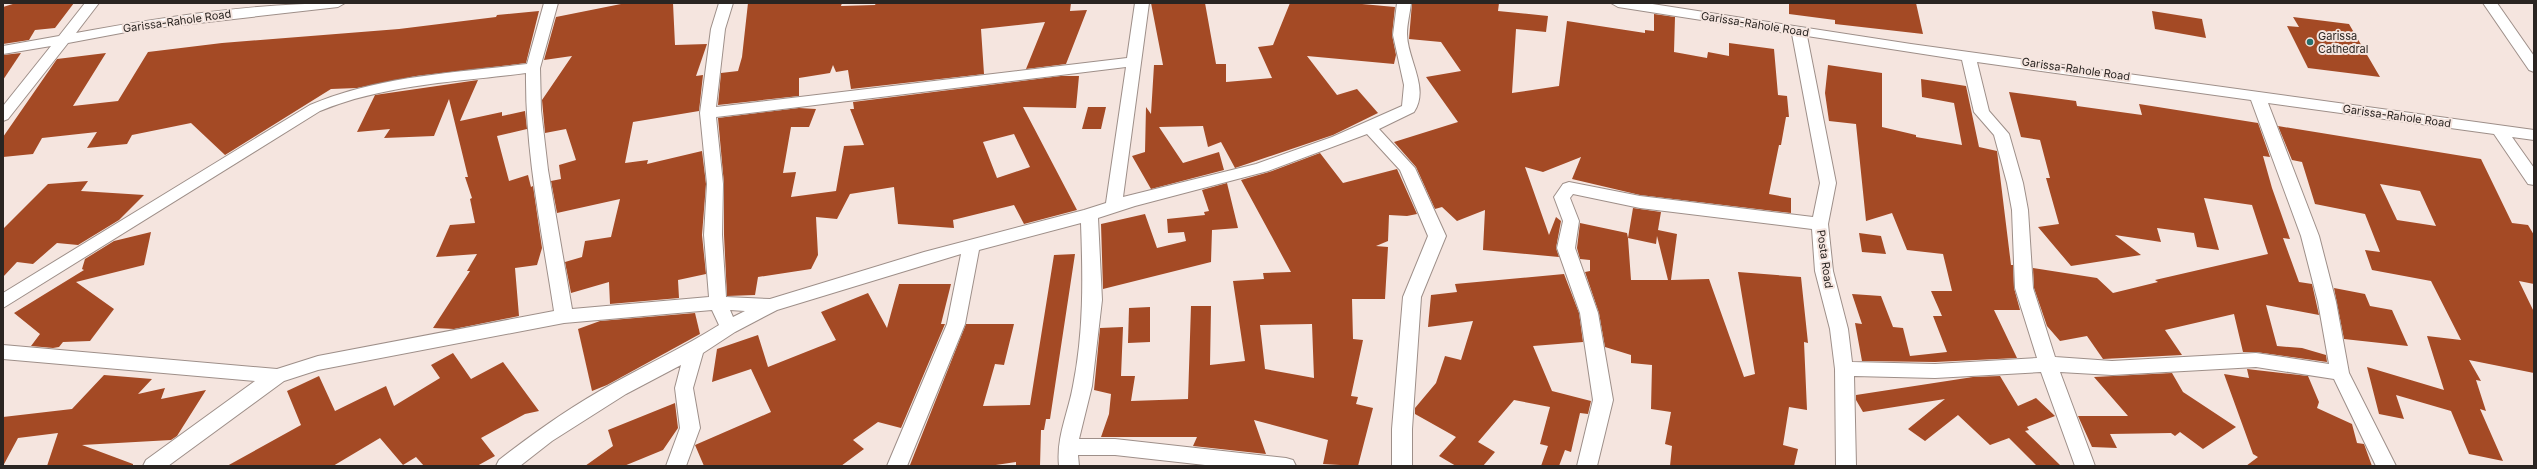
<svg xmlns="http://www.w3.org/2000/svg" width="2537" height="469" font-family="Inter,sans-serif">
	<rect width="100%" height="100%" fill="#f5e5df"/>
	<g fill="#a44a25" fill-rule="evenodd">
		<polygon points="16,3 74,3 55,28 35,30 29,40 3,44 3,7"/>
		<polygon points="626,3 673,3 675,45 707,44 696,76 703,75 699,111 633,122 625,163 648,160 647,164 702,151 706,184 702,235 706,274 678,280 679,298 610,304 609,282 571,293 565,262 582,257 585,241 611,237 620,199 557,213 551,181 561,179 559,165 576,160 566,129 545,133 542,100 572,56 544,60 556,17"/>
		<polygon points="748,3 842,3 841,6 875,5 876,3 1071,3 1070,11 1087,10 1066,64 1026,69 1045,22 981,29 984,74 851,89 848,70 836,72 833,65 830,73 799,78 799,96 718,105 721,73 738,71 742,57"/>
		<polygon points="1151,3 1205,3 1216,64 1226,64 1226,82 1272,78 1258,47 1273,45 1290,3 1351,3 1395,7 1392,35 1396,55 1394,64 1307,56 1337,95 1357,89 1378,113 1333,135 1235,168 1221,142 1208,147 1203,126 1159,127 1183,163 1219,152 1224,170 1151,189 1132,156 1145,152 1146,107 1151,114 1154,65 1163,65"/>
		<polygon points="1412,3 1499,3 1498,11 1548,16 1546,32 1516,29 1512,93 1559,86 1567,21 1645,33 1645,30 1654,31 1654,14 1675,17 1674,52 1707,58 1708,52 1729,56 1729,43 1774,49 1778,95 1787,96 1789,117 1786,117 1781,145 1779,145 1769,194 1791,198 1791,213 1640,195 1572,179 1581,157 1543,172 1525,167 1549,235 1556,217 1561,221 1556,248 1559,257 1483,250 1485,210 1457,221 1442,207 1435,209 1416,167 1394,142 1458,122 1426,77 1461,71 1441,42 1409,39"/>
		<polygon points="1789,3 1916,3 1923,34 1835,24 1835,20 1789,14"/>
		<polygon points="539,11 526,63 416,76 357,88 331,89 225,155 191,123 132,135 127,144 87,148 97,132 42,138 33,154 3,157 3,137 57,59 106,53 73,106 118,101 148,52 222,43 399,29 496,17 497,15"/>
		<polygon points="2152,11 2202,19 2206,38 2155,29"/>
		<polygon points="2293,17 2349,24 2380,77 2308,68 2287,26 2299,27"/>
		<polygon points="21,53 3,80 3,55"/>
		<polygon points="1828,65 1882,73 1882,127 1916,135 1916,137 1962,145 1954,103 1922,97 1921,79 1966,86 1979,147 1997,151 2011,265 2013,265 2014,288 2020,310 1994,310 2017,358 1935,362 1862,361 1855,323 1862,324 1852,294 1881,296 1893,327 1903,328 1910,356 1947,352 1933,316 1942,316 1931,291 1952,291 1943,254 1907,250 1892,213 1866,221 1856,124 1829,121 1825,93"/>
		<path d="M1061 76H1079L1076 108 1023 107 1077 210 1024 224 1014 205 953 220 954 228 898 224 894 187 850 194 837 219 816 217 818 255 811 269 758 277 755 295 727 296 724 235V184L718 118 799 108 816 109 809 127H791L783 173 796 172 791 197 836 191 844 146 864 145 850 109H854L853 102ZM1014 134 1030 167 997 178 983 142Z"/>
		<polygon points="478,80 460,121 502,112 502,116 525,111 527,129 497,136 509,181 528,175 531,187 533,186 542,248 537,265 515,268 519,316 454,329 433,328 470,271 467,271 477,254 436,257 450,225 475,223 470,199 472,198 465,177 468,177 449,99 434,136 384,138 390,129 357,132 375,95"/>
		<polygon points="2009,92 2076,101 2077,106 2142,115 2139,104 2258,123 2270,157 2263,156 2272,188 2290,239 2283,238 2299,282 2312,284 2319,315 2266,305 2277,346 2302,348 2326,355 2327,362 2256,352 2243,352 2234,314 2165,330 2182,355 2103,359 2087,336 2060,341 2047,326 2034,288 2033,268 2097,278 2113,293 2158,282 2155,280 2268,254 2252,205 2204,198 2219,250 2197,247 2194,233 2157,228 2161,242 2115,235 2141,255 2071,266 2038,227 2059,224 2046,178 2050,178 2040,140 2021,137"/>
		<polygon points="1088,107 1106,107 1101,129 1082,129"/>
		<path d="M2278 126 2481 159 2512 223 2528 225 2534 235V284L2519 281 2534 312V373L2469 360 2481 381 2476 380 2486 411 2480 409 2503 461 2469 454 2451 411 2396 395 2404 419 2379 414 2367 367 2444 390 2427 336 2461 340 2431 281 2372 270 2365 250 2380 252 2365 214 2315 204 2302 162 2292 160ZM2380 184 2420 191 2436 226 2397 220Z"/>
		<path d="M1320 153 1343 183 1397 169 1417 214 1407 216 1389 215 1388 241 1376 246 1388 247 1385 299H1352L1353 339 1363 340 1351 396 1358 397 1356 404 1373 408 1358 466 1323 464 1328 440 1254 420 1266 454 1193 446 1197 437H1101L1109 414 1111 394 1094 390 1100 328 1123 327 1121 376H1135L1131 401 1188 399 1191 306H1211L1210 365 1245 361 1233 281 1264 279 1263 273 1291 272 1241 180 1269 172ZM1312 324 1314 378 1265 369 1260 325Z"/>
		<polygon points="88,181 81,191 144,195 119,220 78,245 57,243 33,264 17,262 3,277 3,229 48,184"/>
		<polygon points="1227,183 1238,228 1212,230 1211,262 1103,289 1101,224 1145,214 1157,248 1186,241 1184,232 1168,233 1167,219 1205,215 1204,212 1209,211 1202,190"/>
		<path d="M1633 208 1661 212 1658 230 1677 234 1671 280 1709 279 1744 377 1755 374 1738 272 1801 277 1808 343 1804 342 1807 410 1789 407 1783 445 1798 449 1794 466H1670L1672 446 1665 444 1671 412 1651 409 1652 365 1631 363V355L1605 347 1599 313 1585 272 1590 271V260L1580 259 1577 248 1580 223 1627 233 1628 238ZM1657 236 1668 280H1631L1628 238 1656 244Z"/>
		<polygon points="151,232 144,265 76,282 114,309 90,341 63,342 59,347 53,348 31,346 40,334 14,313 84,270 82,269 85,259 114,241"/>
		<polygon points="1859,233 1881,236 1886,254 1862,252"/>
		<polygon points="1075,254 1050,419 1046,419 1044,430 1041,430 1040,466 1016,466 1016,462 989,466 910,465 966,324 1014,324 1004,365 995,364 983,406 1030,405 1054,255"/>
		<polygon points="1564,274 1579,313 1583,342 1533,346 1552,391 1591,401 1588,414 1580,413 1571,452 1565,450 1559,466 1541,466 1548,446 1540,444 1550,407 1514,400 1478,442 1495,452 1483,466 1456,466 1439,456 1456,437 1415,414 1415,408 1436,383 1445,356 1461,360 1473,321 1428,327 1431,295 1457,292 1455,284"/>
		<polygon points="899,284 951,284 941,324 945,324 901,428 878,422 853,440 864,449 841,466 704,466 695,445 771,412 751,369 712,382 717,349 758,335 768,367 836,340 821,312 868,293 887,328"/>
		<polygon points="2334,288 2365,294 2370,306 2392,310 2408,346 2344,339"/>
		<polygon points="1150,307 1150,342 1128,343 1129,308"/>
		<polygon points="695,313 700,334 607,385 592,391 578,329 600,321"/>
		<polygon points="453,353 471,379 503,362 539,411 525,414 481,438 495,456 477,466 424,466 416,457 403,465 380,438 333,466 227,466 301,425 287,391 319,376 335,411 386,386 394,406 440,378 431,365"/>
		<polygon points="2247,369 2308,376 2319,402 2317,408 2352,424 2357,443 2364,444 2372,466 2246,466 2258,457 2253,454 2224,374 2249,378"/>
		<polygon points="2172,373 2183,392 2236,427 2203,449 2180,432 2175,436 2171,433 2110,434 2117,448 2092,447 2078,416 2128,416 2094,377"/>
		<polygon points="104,375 152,379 138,394 165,388 161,399 206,390 177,436 171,440 82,445 133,464 133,466 47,466 58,433 18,438 3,466 3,417 72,409"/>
		<polygon points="2000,376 2018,406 2036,398 2055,416 2027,427 2029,430 2025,431 2061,466 2037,466 2009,438 1990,445 1958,415 1925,441 1908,429 1945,399 1863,412 1856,400 1856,395 1973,377"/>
		<polygon points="675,403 678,428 663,450 624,466 585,466 613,446 608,430"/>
	</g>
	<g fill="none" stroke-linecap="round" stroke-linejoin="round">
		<g stroke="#9e8f89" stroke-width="2">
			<g id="minor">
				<path d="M85 3H99L76 33C164 17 255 3 345 3L338 7 137 30 68 43 8 119 3 121V106L51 46 3 54V46L59 36Z"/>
				<path d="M544 3H558L540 68 541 110 548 170 572 309 709 297 704 235 707 184 700 113 711 29 719 3H733L725 29 716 107 1127 58 1135 3H1149L1123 197 1256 164 1332 137 1402 106 1404 85 1393 35 1397 3H1411C1410 13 1407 24 1407 34 1407 59 1430 88 1414 112L1379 129 1415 168 1446 236 1421 297 1412 429V466H1392V429L1403 297 1428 236 1400 170 1367 134 1268 171 1135 206 1098 218 1102 300 1092 386 1079 439H1115L1286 458 1293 460 1296 466H1214L1115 455H1078L1079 466H1059C1056 437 1068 414 1073 386 1084 332 1083 278 1081 223L979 250 965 324 907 466H887L947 324 961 254 777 310 735 332 703 353 693 388 700 428 686 466H666L680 428 675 388 681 365 626 394 552 441 520 466H496L499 460C535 432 572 406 612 384 648 364 684 347 719 325L712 310 564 323 318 370 284 381 168 466H143L146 460 255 381 3 359V345L277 369 318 356 554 311C542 232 525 153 526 73 457 82 385 84 320 111L3 308V293L310 105C378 76 453 73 527 64ZM1126 67 1106 203 1084 210 924 252 770 299 726 297 722 235 723 184 716 117ZM730 310 745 311 733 317Z"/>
				<path d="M1611 3H1646L1911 44 2534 130V140L2512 137 2534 168V185L2528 184 2494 134 2268 103 2319 236 2336 302 2349 373 2396 466H2376L2334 379 2256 367 2112 375 2060 372 2095 466H2075L2041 372 1935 378 1854 376 1856 466H1836L1835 369 1830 329 1815 271 1812 229 1640 208 1573 194 1570 198 1579 221 1575 248 1598 313 1613 400 1597 466H1577L1593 400 1580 313 1557 248 1563 221 1554 197 1563 184 1569 182 1640 196 1813 217 1820 183 1792 34 1618 7ZM1807 36 1962 60 1974 112 1994 135 2007 183 2012 210 2015 288 2037 358 1935 364 1852 362 1848 329 1833 271 1828 224 1836 183ZM1977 62 2251 100 2301 236 2318 302 2329 364 2256 353 2112 361 2055 357 2033 288 2028 210 2023 183 2009 134 1989 111Z"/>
				<polygon points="2483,3 2497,3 2534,56 2534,72 2529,70"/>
			</g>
		</g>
		<use href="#minor" fill="#fff" fill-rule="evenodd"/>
	</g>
	<circle fill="#26706d" stroke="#f5e5df" stroke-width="1.5" cx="2310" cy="42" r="4"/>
	<g text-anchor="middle" stroke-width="4" stroke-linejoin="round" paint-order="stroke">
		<g font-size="11" fill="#2a2522" stroke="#f5e5df">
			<text transform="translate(177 21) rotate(-8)" y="4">Garissa-Rahole Road</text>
			<text transform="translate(1755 24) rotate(9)" y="4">Garissa-Rahole Road</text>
			<text transform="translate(2076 69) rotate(8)" y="4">Garissa-Rahole Road</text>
			<text transform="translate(2397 116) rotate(8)" y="4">Garissa-Rahole Road</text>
			<text transform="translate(1825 259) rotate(82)" y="4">Posta Road</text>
		</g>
		<g font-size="11" fill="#2a2522" stroke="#f5e5df" text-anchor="start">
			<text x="2318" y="40">Garissa<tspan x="2318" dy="13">Cathedral</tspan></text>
		</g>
	</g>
	<rect width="2537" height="469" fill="none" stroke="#2a2522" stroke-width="8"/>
</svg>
